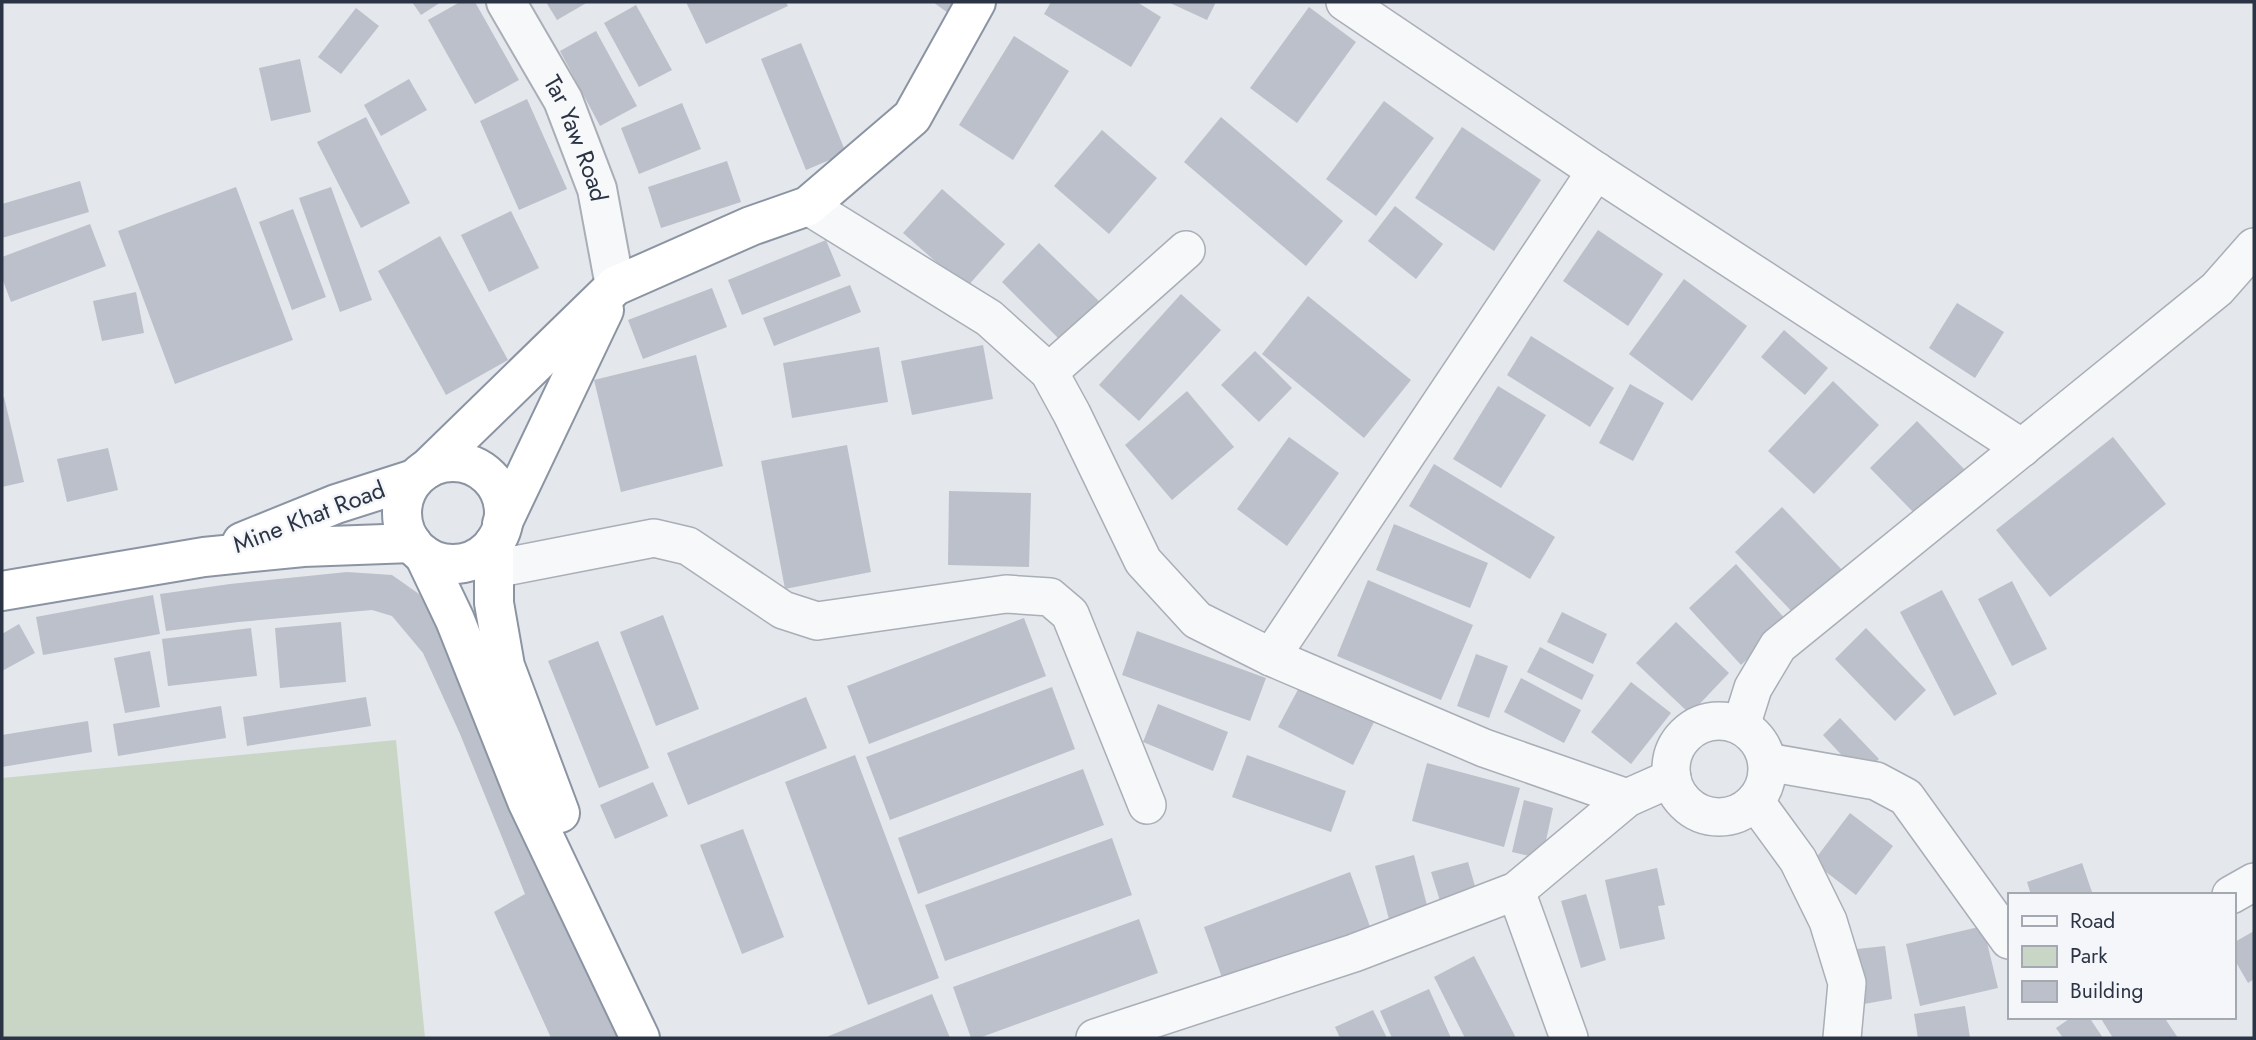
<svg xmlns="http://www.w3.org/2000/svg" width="2256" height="1040" font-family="Jost,sans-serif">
	<rect width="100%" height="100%" fill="#e4e7ec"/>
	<polygon fill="#c9d6c5" points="396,740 425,1038 2,1038 2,778"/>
	<g fill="#bbc0ca">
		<polygon points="412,2 441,2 421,15"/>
		<polygon points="460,2 475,2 519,80 475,104 428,20"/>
		<polygon points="546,2 588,2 557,20"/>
		<polygon points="686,2 786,2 788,6 706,44"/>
		<polygon points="933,2 957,2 948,13"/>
		<polygon points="1051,2 1137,2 1161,17 1131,67 1044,14"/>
		<polygon points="1168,2 1216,2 1207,20"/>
		<polygon points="636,5 672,70 639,87 604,23"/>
		<polygon points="1309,7 1356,42 1297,123 1250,88"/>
		<polygon points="356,8 379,26 341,74 318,57"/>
		<polygon points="596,31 637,106 600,126 560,51"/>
		<polygon points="1014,36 1069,71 1013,160 959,125"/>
		<polygon points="801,43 846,153 806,170 761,59"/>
		<polygon points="300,59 311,112 271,121 259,68"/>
		<polygon points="409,79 427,110 381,136 364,105"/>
		<polygon points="527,99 567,189 519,210 480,121"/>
		<polygon points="1384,101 1434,138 1376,216 1326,179"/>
		<polygon points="682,103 701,149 639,174 621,128"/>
		<polygon points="366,117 410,203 361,228 317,142"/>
		<polygon points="1221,117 1343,221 1306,266 1184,162"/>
		<polygon points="1462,127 1541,180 1494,251 1415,198"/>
		<polygon points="1102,130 1157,178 1109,234 1054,186"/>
		<polygon points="727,161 741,202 661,228 648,187"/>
		<polygon points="80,181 89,212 2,238 2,204"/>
		<polygon points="236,187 293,340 175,384 118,231"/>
		<polygon points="331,187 372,300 340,312 299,198"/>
		<polygon points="942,189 1005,244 966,288 903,233"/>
		<polygon points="1395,206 1443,244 1416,279 1368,241"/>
		<polygon points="293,209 326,297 292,310 259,222"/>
		<polygon points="511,211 539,268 489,292 461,235"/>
		<polygon points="90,224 106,266 11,302 2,278 2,257"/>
		<polygon points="1598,230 1663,274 1628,326 1563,281"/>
		<polygon points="440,236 508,360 446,395 378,271"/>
		<polygon points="826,240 841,276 742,315 728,280"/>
		<polygon points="1039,243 1101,303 1063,343 1002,282"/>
		<polygon points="1684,279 1747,326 1692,401 1629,354"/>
		<polygon points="850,285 861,312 774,346 763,318"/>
		<polygon points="712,288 727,327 643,359 628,320"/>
		<polygon points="136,292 144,333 102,341 93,301"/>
		<polygon points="1181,294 1221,330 1139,421 1099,385"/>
		<polygon points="1308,296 1411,380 1364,438 1262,354"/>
		<polygon points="1957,303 2004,332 1975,378 1929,348"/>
		<polygon points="1784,330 1828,368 1805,395 1761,357"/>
		<polygon points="1531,336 1614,388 1590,427 1507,375"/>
		<polygon points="983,345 993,399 912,415 901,361"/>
		<polygon points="879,347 888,402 792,418 783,363"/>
		<polygon points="1255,351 1292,388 1259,422 1221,385"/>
		<polygon points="696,355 723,466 621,492 594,380"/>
		<polygon points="1833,381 1879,425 1814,494 1768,451"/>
		<polygon points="1630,384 1664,403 1633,461 1599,443"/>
		<polygon points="1498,386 1546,415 1501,488 1453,459"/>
		<polygon points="1187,391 1234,447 1172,500 1125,445"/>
		<polygon points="2,397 4,397 24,482 2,487"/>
		<polygon points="1917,421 1966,471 1919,518 1870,468"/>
		<polygon points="1289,437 1339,473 1287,546 1237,509"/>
		<polygon points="2113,437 2166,504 2050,597 1996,530"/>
		<polygon points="847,445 871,572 785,589 761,461"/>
		<polygon points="108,448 118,490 67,502 57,459"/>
		<polygon points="1434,464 1555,537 1530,579 1409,506"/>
		<polygon points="949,491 1031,493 1029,567 948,565"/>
		<polygon points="1782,507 1844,572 1797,617 1735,552"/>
		<polygon points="1394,524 1488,563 1470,608 1376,570"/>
		<polygon points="1736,564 1788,622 1741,665 1689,608"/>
		<polygon points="347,572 392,575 419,594 449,641 621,1038 551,1038 494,912 525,894 460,734 423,653 392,616 372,610 238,622 166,631 160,594 230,584"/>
		<polygon points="1368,580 1473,625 1441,700 1337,656"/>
		<polygon points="2012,581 2047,649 2012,666 1978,599"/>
		<polygon points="1942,590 1997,694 1954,716 1900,612"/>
		<polygon points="153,595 160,634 43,655 36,617"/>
		<polygon points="1562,612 1607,634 1593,664 1547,642"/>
		<polygon points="663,615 699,709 656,726 620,632"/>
		<polygon points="1024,618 1046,676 869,744 847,686"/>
		<polygon points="341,622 346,682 280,688 275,628"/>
		<polygon points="1676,622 1729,673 1690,714 1636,663"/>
		<polygon points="19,624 35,653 2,671 2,634"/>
		<polygon points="251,628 257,676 168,686 162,639"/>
		<polygon points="1866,628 1926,690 1895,721 1835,659"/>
		<polygon points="1137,631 1266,678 1250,721 1122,675"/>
		<polygon points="598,641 649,768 599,788 548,661"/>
		<polygon points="1540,647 1594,675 1582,700 1527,672"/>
		<polygon points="150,651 160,707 125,713 114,658"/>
		<polygon points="1476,654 1508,666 1489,718 1457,706"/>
		<polygon points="1521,678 1581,710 1564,743 1504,712"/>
		<polygon points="1302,682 1375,720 1353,765 1278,727"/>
		<polygon points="1631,682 1671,713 1631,764 1591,732"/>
		<polygon points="1052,687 1075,749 890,820 866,757"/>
		<polygon points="366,697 371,726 247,746 243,717"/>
		<polygon points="806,697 827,748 688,805 667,753"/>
		<polygon points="1158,704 1228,732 1213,771 1143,742"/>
		<polygon points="221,706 226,738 118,756 113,724"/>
		<polygon points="1840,718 1879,759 1861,776 1823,735"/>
		<polygon points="88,721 92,752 2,767 2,735"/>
		<polygon points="855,755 939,978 868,1005 785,782"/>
		<polygon points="1247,755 1346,791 1331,832 1232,797"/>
		<polygon points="1427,763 1520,788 1504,847 1412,821"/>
		<polygon points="1083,769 1104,825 918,894 898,838"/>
		<polygon points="653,782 668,816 615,839 600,805"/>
		<polygon points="1524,800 1553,808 1542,859 1512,852"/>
		<polygon points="1850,813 1893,846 1856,895 1813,862"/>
		<polygon points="743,829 784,937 742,954 700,845"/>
		<polygon points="1112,838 1132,895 945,961 925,905"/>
		<polygon points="1414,855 1430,917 1391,927 1375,866"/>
		<polygon points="1468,862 1477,893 1441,904 1431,872"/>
		<polygon points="2082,863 2093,895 2031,895 2027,882"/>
		<polygon points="1657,868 1665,905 1658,906 1665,939 1620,949 1605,880"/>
		<polygon points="1350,872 1372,932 1225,986 1204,927"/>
		<polygon points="1586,894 1606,960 1581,968 1561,901"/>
		<polygon points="1139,919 1158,973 979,1038 971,1038 953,987"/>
		<polygon points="1983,926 1998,988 1920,1006 1906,944"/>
		<polygon points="2254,931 2254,979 2248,983 2233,957 2233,943"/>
		<polygon points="1885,946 1892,999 1864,1004 1857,949"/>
		<polygon points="1474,956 1516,1038 1465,1038 1434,977"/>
		<polygon points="1429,989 1451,1038 1392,1038 1380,1011"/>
		<polygon points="932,994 950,1038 824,1038"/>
		<polygon points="1965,1006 1970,1038 1918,1038 1914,1014"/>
		<polygon points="1373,1010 1387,1038 1340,1038 1335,1027"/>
		<polygon points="2072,1017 2089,1017 2103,1038 2063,1038 2056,1028"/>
		<polygon points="2100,1017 2164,1017 2178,1038 2113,1038"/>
	</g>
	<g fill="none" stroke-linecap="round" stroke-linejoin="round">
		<g stroke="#a9aeb7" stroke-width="40">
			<g id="minor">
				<polyline points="1345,2 1596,171 2022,448"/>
				<polyline points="808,206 989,318 1049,372 1072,414 1143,561 1197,620 1271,657 1484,748 1627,798"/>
				<polyline points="1049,372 1186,250"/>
				<polyline points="495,569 654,538 688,546 783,610 817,621 1006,594 1050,597 1070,614 1147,805"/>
				<polyline points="1271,657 1596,171"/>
				<circle cx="1719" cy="769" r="48"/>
				<polyline points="1741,726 1753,688 1778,646 2217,289 2254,247"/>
				<polyline points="1767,762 1876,781 1906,797 2009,940"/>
				<polyline points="1755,801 1798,860 1828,921 1847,983 1842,1038"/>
				<polyline points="1516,891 1569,1038"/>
				<polyline points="2231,895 2254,882"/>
				<polyline points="1095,1038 1354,953 1516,891 1627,798 1672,778"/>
			</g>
		</g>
		<g stroke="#a9aeb7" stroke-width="42">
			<g id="tertiary">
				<path id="s1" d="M506 2 563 100 597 189 615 286"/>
			</g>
		</g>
		<g stroke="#8b94a3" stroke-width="42">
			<g id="trunk">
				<circle cx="453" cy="513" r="51"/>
				<polyline points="427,469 615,286 751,226 808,206 912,117 976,2"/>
				<polyline points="502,524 604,310"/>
				<polyline points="242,542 336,504 414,479"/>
				<polyline points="494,543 494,603 505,666 560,813"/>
				<polyline points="424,555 455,620 527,801 640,1038"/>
				<polyline points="2,591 204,557 303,547 412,543"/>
			</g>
		</g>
		<use href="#minor" stroke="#f7f8fa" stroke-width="37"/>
		<use href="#tertiary" stroke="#f7f8fa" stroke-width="38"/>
		<use href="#trunk" stroke="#fff" stroke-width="38"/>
	</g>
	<g text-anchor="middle" stroke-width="5" stroke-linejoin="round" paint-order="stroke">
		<g font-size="24" fill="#2b3445" stroke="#f4f6f9">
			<text dy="8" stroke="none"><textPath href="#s1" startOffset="154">Tar Yaw Road</textPath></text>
			<text transform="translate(309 517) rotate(-21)" y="8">Mine Khat Road</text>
		</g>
	</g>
	<rect width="2256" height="1040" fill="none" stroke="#2b3445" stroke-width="7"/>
	<rect x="2008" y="893" width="228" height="126" fill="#f4f6f9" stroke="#a4a8b1" stroke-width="2"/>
	<rect x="2022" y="916" width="35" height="10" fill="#f7f8fa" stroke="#a4a8b1" stroke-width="2"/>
	<text x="2070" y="928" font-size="21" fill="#2b3445">Road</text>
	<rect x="2022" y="946" width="35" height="21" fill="#c9d6c5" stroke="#a4a8b1" stroke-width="2"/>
	<text x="2070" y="963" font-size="21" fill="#2b3445">Park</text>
	<rect x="2022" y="981" width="35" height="21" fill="#bbc0ca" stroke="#a4a8b1" stroke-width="2"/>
	<text x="2070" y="998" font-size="21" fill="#2b3445">Building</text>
</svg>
